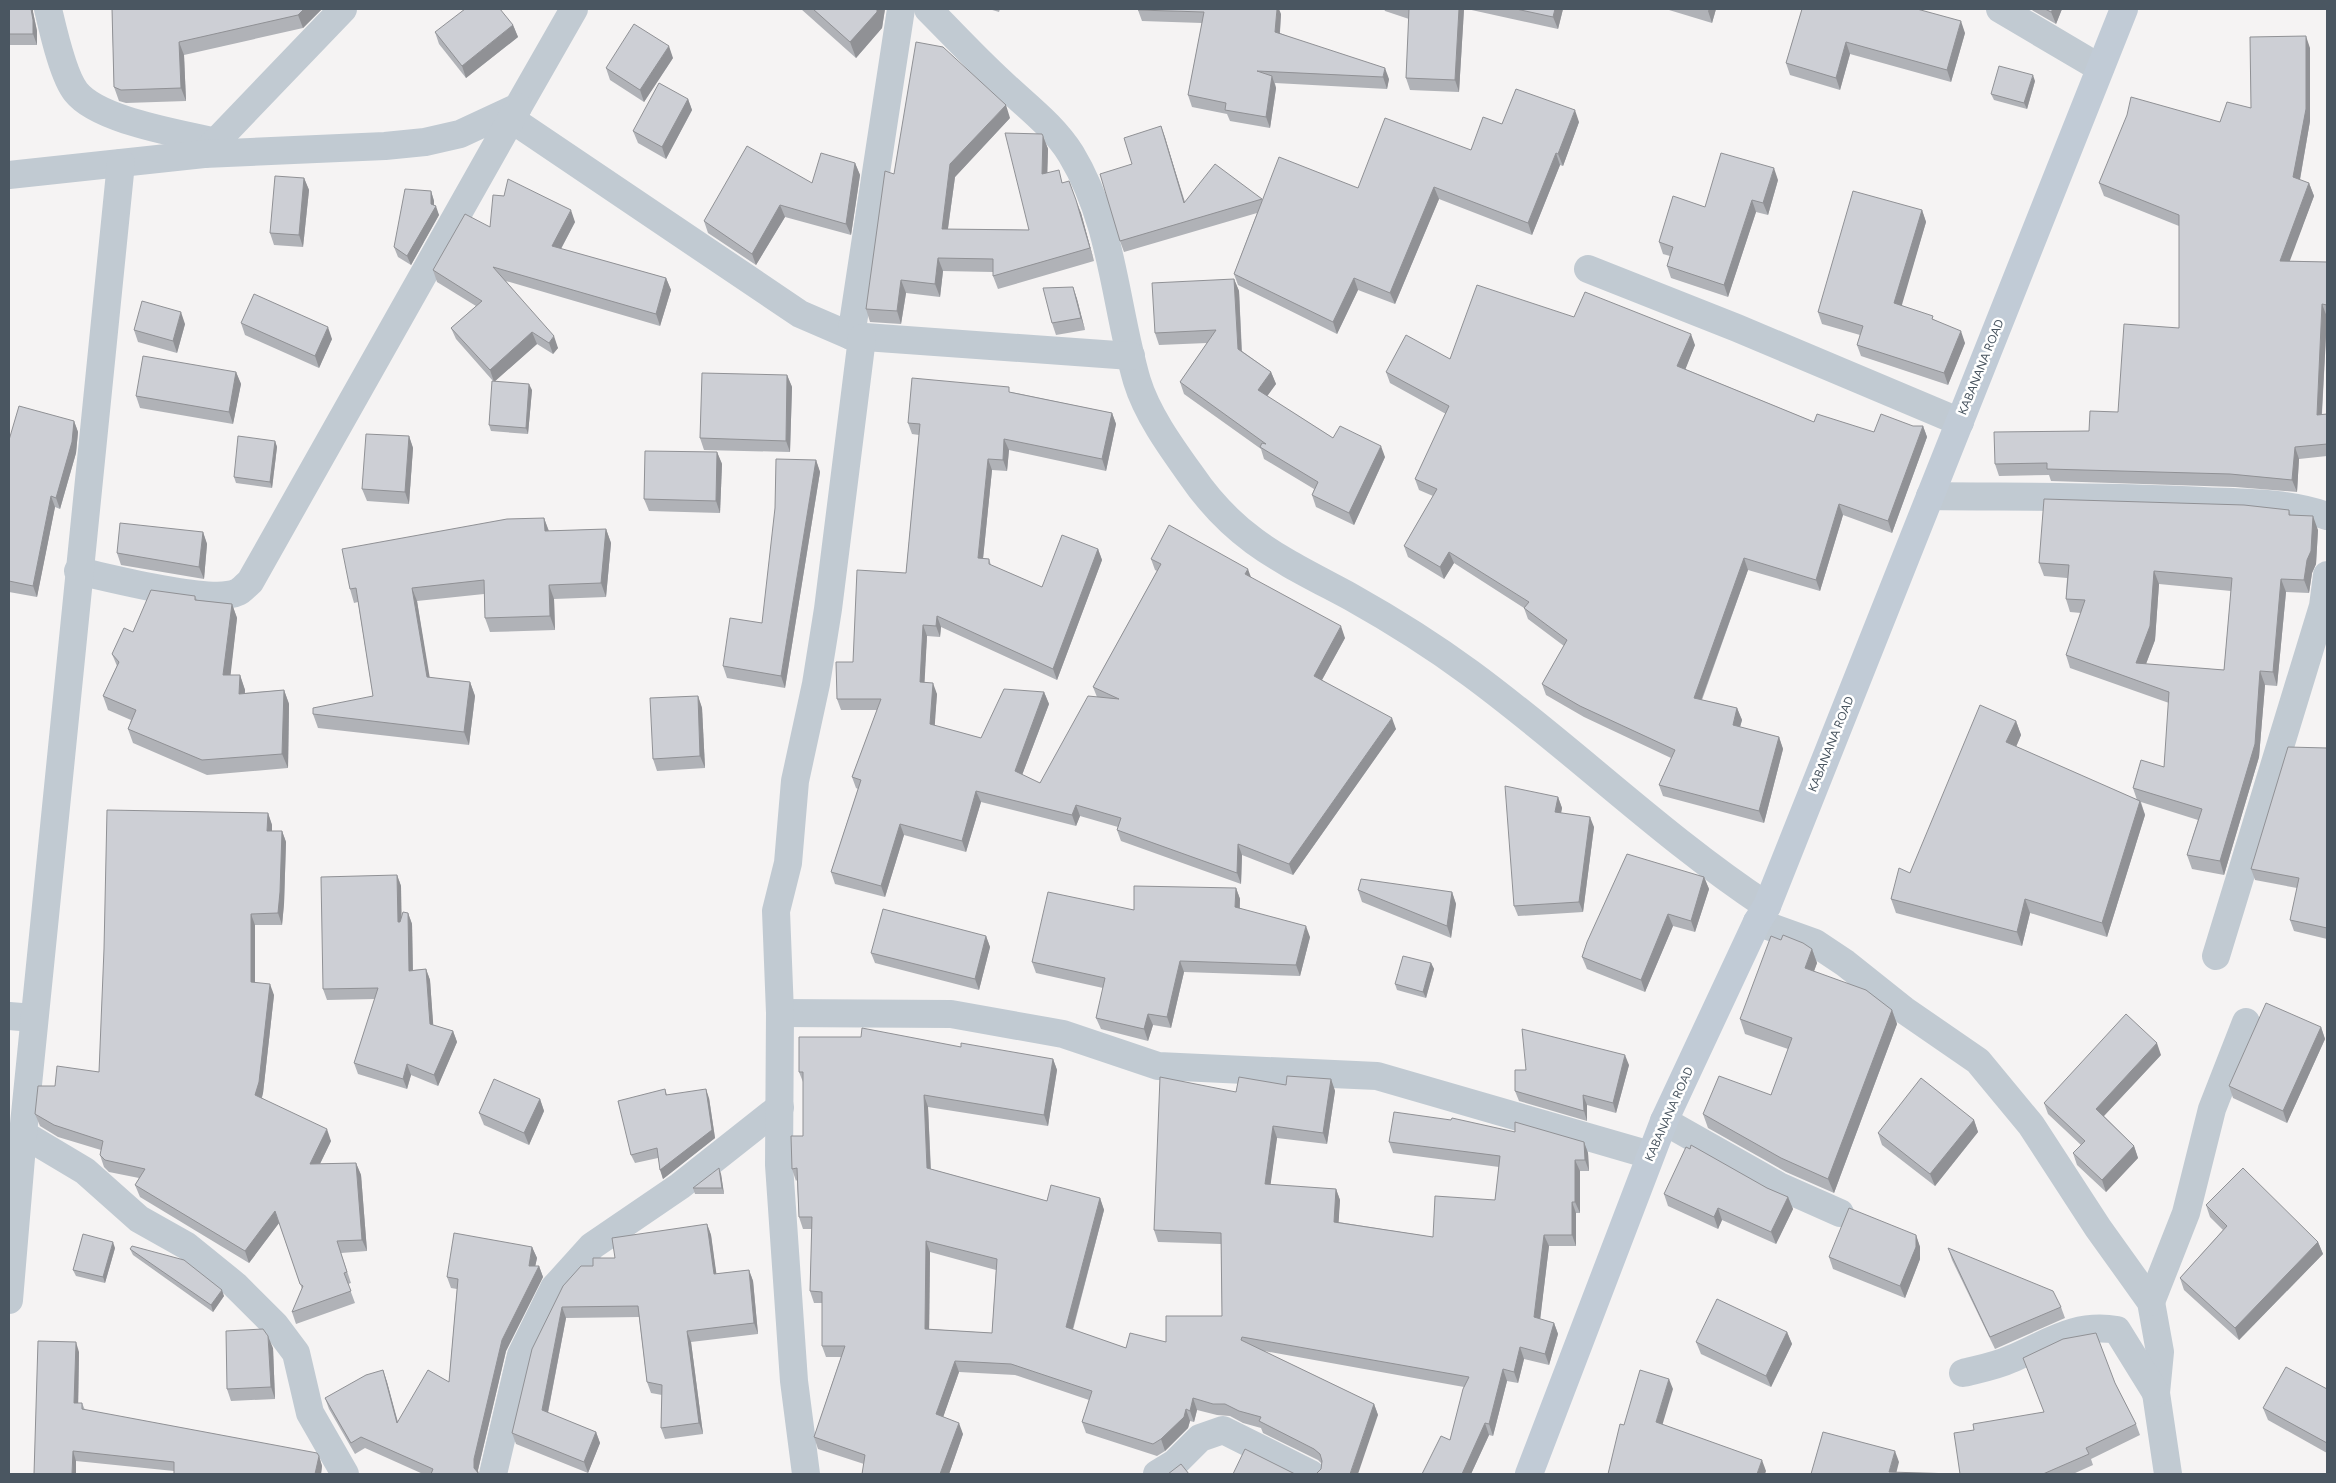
<svg xmlns="http://www.w3.org/2000/svg" width="2336" height="1483" font-family="Figtree,sans-serif">
	<rect width="100%" height="100%" fill="#f5f3f3"/>
	<g fill="none" stroke-linecap="round" stroke-linejoin="round">
		<g stroke="#c1cad2" stroke-width="28">
			<path d="M48 9C53 30 63 76 76 92 99 121 180 133 216 142"/>
			<path d="M928 9C952 33 975 58 1000 81 1025 105 1053 125 1071 154 1113 223 1115 306 1137 381 1147 414 1171 447 1191 475 1236 541 1284 561 1351 597 1392 620 1432 645 1470 673 1571 747 1661 836 1767 906"/>
			<polyline points="2000,9 2100,68"/>
			<polyline points="511,119 800,314 851,336 1131,356"/>
			<polyline points="204,154 343,9"/>
			<polyline points="9,175 204,154 385,146 425,142 460,134 518,107 574,9"/>
			<polyline points="1588,269 1737,328 1960,422"/>
			<polyline points="851,336 901,9"/>
			<path d="M1930 496C2021 497 2112 496 2203 501 2244 503 2288 502 2327 516"/>
			<path d="M78 571C111 578 212 605 238 592 242 590 246 585 250 582L518 107"/>
			<polyline points="1757,922 1815,943 1845,963 1904,1010 1978,1061 2031,1125 2098,1228 2151,1302 2160,1352 2156,1393 2168,1474"/>
			<polyline points="2216,956 2323,606 2327,575"/>
			<polyline points="780,1013 951,1014 1063,1034 1158,1066 1377,1076 1650,1155"/>
			<polyline points="9,1016 34,1018"/>
			<polyline points="1664,1121 1779,1186 1840,1213"/>
			<polyline points="23,1134 85,1171 139,1219 187,1246 235,1285 275,1325 296,1353 310,1413 345,1474"/>
			<polyline points="9,1300 23,1134 121,163"/>
			<polyline points="2151,1302 2186,1213 2212,1109 2246,1022"/>
			<path d="M1963 1373C1979 1369 1996 1366 2011 1359 2049 1343 2074 1323 2117 1330L2156 1393"/>
			<polyline points="493,1474 521,1355 554,1288 592,1246 680,1186 780,1107"/>
			<polyline points="806,1474 794,1381 779,1165 780,1013 776,911 788,863 795,781 816,684 828,609 862,338"/>
			<polyline points="1157,1474 1175,1463 1200,1438 1223,1430 1311,1474"/>
		</g>
		<polyline stroke="#c1cbd6" stroke-width="28" points="1529,1474 1664,1121 1757,922 1767,906 2124,9"/>
	</g>
	<g fill="#b0b2b7" fill-rule="evenodd">
		<polygon points="9,9 33,12 37,31 37,45 9,45"/>
		<polygon points="112,9 321,9 321,10 303,28 184,55 186,101 126,103 119,101 114,87"/>
		<polygon points="801,9 885,9 882,28 856,58"/>
		<polygon points="989,9 1000,9 999,12"/>
		<polygon points="1384,9 1464,9 1459,92 1410,90 1406,78 1409,19 1385,11"/>
		<polygon points="1467,9 1563,9 1558,29"/>
		<polygon points="1669,9 1716,9 1712,23 1669,10"/>
		<polygon points="1802,9 1965,33 1951,82 1850,54 1840,90 1790,75 1786,63"/>
		<polygon points="2030,9 2062,9 2056,24"/>
		<polygon points="1138,10 1281,14 1280,33 1389,79 1387,89 1275,83 1276,88 1270,128 1230,121 1227,114 1192,107 1188,95 1202,23 1142,21"/>
		<polygon points="513,25 518,37 466,78 439,44 435,32"/>
		<polygon points="2310,48 2310,121 2300,180 2309,183 2314,196 2289,261 2327,262 2327,317 2322,414 2327,414 2327,456 2299,459 2297,492 2235,487 2051,481 2049,475 1999,476 1995,464 2089,431 2118,412 2179,328 2179,226 2104,196 2099,183 2220,122 2251,108"/>
		<polygon points="673,58 644,102 610,80 606,68"/>
		<polygon points="2035,81 2027,109 1994,100 1991,94"/>
		<polygon points="688,99 692,110 666,159 638,143 633,131"/>
		<polygon points="1010,118 955,177 948,229 1029,230 1043,136 1048,149 1047,172 1063,183 1081,213 1094,261 998,289 993,276 993,272 943,271 940,297 906,293 901,324 870,322 866,309 894,174"/>
		<polygon points="1579,122 1563,166 1560,165 1532,235 1439,199 1395,304 1358,290 1337,334 1238,285 1234,274 1257,213 1124,252 1120,241 1132,164 1161,126 1185,202 1262,199 1262,201 1358,188 1471,150 1502,124"/>
		<polygon points="855,163 860,175 851,235 785,217 756,265 708,233 704,221 812,183"/>
		<polygon points="304,178 309,190 303,247 274,245 270,233"/>
		<polygon points="1778,180 1768,215 1756,212 1728,297 1671,278 1667,266 1670,256 1663,254 1659,242 1705,207"/>
		<polygon points="431,191 434,201 434,205 439,215 411,265 398,257 394,247"/>
		<polygon points="504,196 575,222 561,249 666,278 671,290 660,326 506,281 558,348 553,354 537,344 495,381 532,390 528,434 491,431 489,425 493,381 456,339 451,328 476,306 437,282 433,270 490,227"/>
		<polygon points="1922,210 1926,222 1901,305 1935,320 1965,343 1948,385 1861,356 1857,345 1860,335 1822,324 1818,312"/>
		<polygon points="1234,279 1239,291 1242,351 1271,372 1276,384 1267,396 1333,438 1385,457 1354,525 1316,507 1312,495 1314,489 1264,459 1261,449 1184,394 1180,382 1207,343 1159,345 1155,333"/>
		<polygon points="1073,287 1077,299 1085,330 1056,335 1052,323"/>
		<polygon points="1574,317 1695,345 1685,369 1814,422 1874,432 1913,426 1923,426 1927,437 1892,533 1843,515 1820,591 1748,570 1702,700 1737,708 1742,720 1740,727 1779,737 1783,749 1764,823 1663,796 1659,785 1671,758 1584,717 1546,695 1542,684 1564,646 1528,619 1524,608 1454,563 1444,579 1408,557 1404,546 1433,496 1419,490 1415,479 1446,414 1390,383 1386,372 1450,359"/>
		<polygon points="241,323 332,339 319,368 245,335"/>
		<polygon points="185,324 177,353 138,342 134,330"/>
		<polygon points="236,372 241,384 233,424 140,408 136,396"/>
		<polygon points="787,375 792,387 790,452 704,450 700,438"/>
		<polygon points="1011,392 1112,413 1116,424 1106,471 1009,450 1007,471 992,470 983,558 989,559 991,565 1042,587 1098,549 1102,560 1057,680 941,627 940,637 927,636 924,682 937,694 934,726 981,738 1044,692 1049,704 1022,775 1040,783 1097,697 1093,687 1157,571 1155,570 1151,559 1251,578 1345,638 1322,680 1396,729 1293,875 1242,855 1241,884 1121,841 1117,830 1118,827 1080,816 1076,826 981,802 966,852 904,835 885,897 835,884 831,872 858,789 856,788 852,777 877,710 841,710 837,699 853,662 906,573 919,435 912,434 908,423"/>
		<polygon points="74,421 78,432 76,453 60,509 55,507 37,597 9,592 9,440"/>
		<polygon points="409,436 413,448 409,504 367,501 362,489"/>
		<polygon points="275,441 277,447 272,488 236,483 234,477"/>
		<polygon points="717,452 722,464 720,513 649,511 644,499"/>
		<polygon points="816,460 820,472 785,688 727,678 723,666 762,623"/>
		<path d="M2289 510 2291 516 2318 530 2316 564 2312 573 2309 593 2286 592 2277 686 2265 685 2259 757 2224 875 2192 869 2187 855 2198 820 2141 802 2145 815 2107 937 2030 913 2022 946 1896 913 1891 899 1910 873 2016 721 2021 735 2016 747 2137 800 2133 788 2164 767 2169 703 2070 668 2066 655 2081 613 2070 612 2066 599 2067 578 2044 576 2039 563ZM2159 584 2231 591 2224 670 2146 664 2155 640Z"/>
		<polygon points="544,518 549,531 606,529 611,543 606,597 554,599 555,630 490,632 485,618 484,594 417,601 429,678 470,682 475,696 469,745 318,728 313,714 373,696 358,602 354,603 350,589"/>
		<polygon points="203,532 207,544 204,579 121,565 117,553"/>
		<polygon points="195,596 197,600 232,604 237,618 230,675 240,675 245,690 245,693 284,690 289,704 288,768 207,775 133,743 128,729 131,720 108,710 103,696 117,666 112,654 133,632"/>
		<polygon points="698,696 702,708 705,768 657,771 653,759"/>
		<polygon points="2327,748 2327,939 2294,931 2290,920 2297,888 2255,880 2251,869"/>
		<polygon points="1558,797 1562,808 1561,813 1594,827 1583,912 1518,916 1514,906"/>
		<polygon points="268,813 272,825 272,831 282,831 286,842 284,904 282,925 255,925 255,982 274,995 263,1093 262,1098 331,1141 320,1164 356,1163 361,1175 367,1251 341,1253 351,1283 348,1284 355,1303 296,1324 292,1312 302,1289 279,1223 249,1263 140,1197 135,1185 139,1178 109,1172 104,1167 100,1155 101,1150 58,1137 40,1126 35,1114 55,1086 99,1072"/>
		<polygon points="397,875 401,886 401,917 408,913 412,924 413,970 426,969 430,980 433,1025 453,1031 457,1042 438,1086 411,1075 407,1089 358,1074 354,1063 375,999 327,1000 323,989"/>
		<polygon points="1704,877 1709,889 1695,932 1673,926 1645,992 1587,969 1582,957"/>
		<polygon points="1236,888 1240,899 1240,908 1310,937 1300,976 1184,972 1171,1028 1153,1025 1148,1041 1101,1029 1096,1018 1103,988 1036,973 1032,962 1134,910"/>
		<polygon points="1358,890 1452,892 1456,904 1451,938 1362,902"/>
		<polygon points="986,936 990,947 979,990 875,963 871,953"/>
		<polygon points="1781,940 1812,949 1817,963 1814,971 1892,1010 1897,1024 1834,1193 1786,1172 1708,1128 1703,1114 1771,1095 1788,1049 1745,1034 1740,1019"/>
		<polygon points="1431,963 1434,969 1426,998 1397,990 1395,984"/>
		<polygon points="2321,1027 2325,1039 2287,1123 2233,1098 2229,1086"/>
		<path d="M961 1047 1053 1059 1057 1070 1048 1126 928 1107 931 1169 1047 1201 1100 1198 1104 1210 1073 1330 1126 1348 1166 1342 1222 1316 1221 1244 1158 1242 1154 1230 1236 1092 1286 1085 1331 1079 1335 1091 1327 1144 1277 1138 1270 1185 1336 1189 1340 1200 1338 1222 1433 1237 1495 1200 1499 1167 1393 1153 1389 1142 1515 1132 1584 1142 1588 1153 1589 1171H1580V1213H1576V1246H1549L1540 1319 1554 1323 1558 1334 1549 1365 1524 1359 1518 1383 1507 1381 1493 1436 1489 1435 1471 1474H1422L1450 1440 1464 1387 1264 1351 1374 1404 1378 1415 1321 1469 1322 1464 1318 1460 1263 1433 1261 1428 1243 1423 1230 1416 1217 1415 1197 1410 1194 1422 1190 1421 1188 1428 1165 1451 1157 1456 1086 1433 1082 1422 1089 1400 1015 1375 959 1372 943 1417 963 1434 949 1474H862L864 1464 818 1449 814 1437 841 1357H826L822 1346V1303H814L810 1291 812 1229H803L799 1217 797 1180 796 1181 792 1169 803 1136V1082L799 1072ZM930 1252 996 1270 992 1333 929 1329Z"/>
		<polygon points="2161,1055 2104,1116 2134,1146 2138,1158 2106,1192 2077,1165 2073,1153 2081,1145 2048,1114 2044,1103"/>
		<polygon points="1629,1065 1616,1113 1587,1105 1587,1121 1519,1101 1515,1091 1526,1070"/>
		<polygon points="665,1089 667,1095 709,1098 715,1138 663,1179 658,1158 635,1163 631,1155"/>
		<polygon points="540,1099 544,1111 529,1145 484,1125 479,1113"/>
		<polygon points="1974,1120 1978,1132 1935,1186 1882,1145 1878,1133"/>
		<polygon points="1690,1149 1767,1188 1788,1197 1793,1209 1776,1244 1722,1220 1718,1229 1668,1206 1664,1194"/>
		<polygon points="721,1174 724,1194 695,1194 693,1188"/>
		<polygon points="2206,1205 2318,1242 2323,1254 2239,1340 2184,1290 2180,1278 2223,1230 2210,1217"/>
		<polygon points="707,1224 711,1235 716,1274 749,1270 753,1281 758,1334 691,1342 703,1434 665,1439 661,1428 662,1395 651,1393 647,1382 639,1317 566,1318 548,1413 596,1432 600,1443 588,1473 516,1444 512,1433 563,1286 593,1266"/>
		<polygon points="1916,1235 1920,1247 1920,1259 1905,1298 1833,1269 1829,1257"/>
		<polygon points="532,1247 537,1258 535,1266 539,1266 543,1277 506,1351 478,1470 479,1474 423,1474 365,1448 355,1454 329,1409 325,1398 383,1370 387,1382 398,1422 449,1382 457,1289 451,1288 447,1277"/>
		<polygon points="115,1248 105,1283 76,1276 73,1270"/>
		<polygon points="1948,1248 2061,1307 2065,1318 1995,1349 1952,1260"/>
		<polygon points="130,1249 224,1296 213,1312 133,1255"/>
		<polygon points="1787,1332 1792,1344 1771,1387 1701,1354 1696,1342"/>
		<polygon points="38,1341 79,1352 78,1403 82,1403 85,1410 319,1456 322,1466 321,1474 174,1474 174,1471 76,1461 76,1474"/>
		<polygon points="273,1348 275,1399 231,1401 227,1389"/>
		<polygon points="2115,1383 2136,1424 2140,1435 2091,1459 2093,1465 2073,1474 1960,1474 1974,1430 2044,1412"/>
		<polygon points="2327,1389 2327,1453 2268,1420 2263,1408"/>
	</g>
	<g fill="#909195">
		<polygon points="31,9 33,9 33,12 37,31 37,45 33,34"/>
		<polygon points="304,9 321,9 321,10 303,28 298,15"/>
		<polygon points="877,9 885,9 882,28 856,58 850,42"/>
		<polygon points="1277,9 1279,9 1281,14 1279,43 1275,32"/>
		<polygon points="1459,9 1464,9 1459,92 1455,80"/>
		<polygon points="1555,9 1563,9 1558,29 1553,17"/>
		<polygon points="1709,9 1716,9 1712,23 1708,11"/>
		<polygon points="2053,9 2062,9 2056,24 2051,12"/>
		<polygon points="1961,21 1965,33 1951,82 1947,70"/>
		<polygon points="513,25 518,37 466,78 462,66"/>
		<polygon points="2306,36 2310,48 2310,121 2298,190 2293,177"/>
		<polygon points="179,42 184,55 186,101 181,88"/>
		<polygon points="1846,42 1850,54 1840,90 1836,78"/>
		<polygon points="669,46 673,58 644,102 640,90"/>
		<polygon points="1385,68 1389,79 1387,89 1383,77"/>
		<polygon points="2033,75 2035,81 2027,109 2024,103"/>
		<polygon points="1272,76 1276,88 1270,128 1266,117"/>
		<polygon points="688,99 692,110 666,159 662,147"/>
		<polygon points="1006,105 1010,118 955,177 946,242 942,229 950,164"/>
		<polygon points="1575,110 1579,122 1563,166 1558,154"/>
		<polygon points="1161,126 1165,137 1188,214 1184,203"/>
		<polygon points="1043,136 1048,149 1047,187 1042,174"/>
		<polygon points="1556,153 1560,165 1532,235 1528,223"/>
		<polygon points="855,163 860,175 851,235 846,224"/>
		<polygon points="1774,168 1778,180 1768,215 1763,203"/>
		<polygon points="304,178 309,190 303,247 299,235"/>
		<polygon points="2309,183 2314,196 2285,274 2280,261"/>
		<polygon points="1434,187 1439,199 1395,304 1390,293"/>
		<polygon points="431,191 434,201 434,208 436,206 439,215 411,265 407,256 431,204"/>
		<polygon points="1076,200 1081,213 1094,261 1090,248"/>
		<polygon points="1752,200 1756,212 1728,297 1724,285"/>
		<polygon points="780,205 785,217 756,265 752,254"/>
		<polygon points="571,210 575,222 556,258 552,246"/>
		<polygon points="1922,210 1926,222 1899,315 1894,303"/>
		<polygon points="938,258 943,271 940,297 935,284"/>
		<polygon points="666,278 671,290 660,326 656,314"/>
		<polygon points="1354,278 1358,290 1337,334 1333,322"/>
		<polygon points="1234,279 1239,291 1242,361 1238,349"/>
		<polygon points="901,280 906,293 901,324 897,311"/>
		<polygon points="1073,287 1077,299 1085,330 1081,318"/>
		<polygon points="2322,304 2327,317 2321,427 2317,415"/>
		<polygon points="181,312 185,324 177,353 173,341"/>
		<polygon points="328,327 332,339 319,368 315,356"/>
		<polygon points="1961,331 1965,343 1948,385 1944,373"/>
		<polygon points="532,332 537,344 494,382 490,370"/>
		<polygon points="1691,334 1695,345 1682,378 1677,366"/>
		<polygon points="554,336 558,348 553,354 549,343"/>
		<polygon points="236,372 241,384 233,424 229,412"/>
		<polygon points="1271,372 1276,384 1263,402 1258,390"/>
		<polygon points="787,375 792,387 790,452 786,441"/>
		<polygon points="529,384 532,390 528,434 526,428"/>
		<polygon points="1112,413 1116,424 1106,471 1102,459"/>
		<polygon points="74,421 78,432 76,453 60,509 56,498"/>
		<polygon points="1923,426 1927,437 1892,533 1888,521"/>
		<polygon points="409,436 413,448 409,504 405,492"/>
		<polygon points="1004,439 1009,450 1007,471 1003,460"/>
		<polygon points="275,441 277,447 272,488 270,482"/>
		<polygon points="1381,446 1385,457 1354,525 1349,513"/>
		<polygon points="2295,447 2299,459 2297,492 2292,480"/>
		<polygon points="717,452 722,464 720,513 716,501"/>
		<polygon points="988,459 992,470 982,569 978,558"/>
		<polygon points="816,460 820,472 785,688 781,676"/>
		<polygon points="51,496 55,507 37,597 33,586"/>
		<polygon points="1839,504 1843,515 1820,591 1816,580"/>
		<polygon points="2313,516 2318,530 2316,564 2312,573 2309,593 2304,580"/>
		<polygon points="544,518 549,532 545,531"/>
		<polygon points="606,529 611,543 606,597 601,583"/>
		<polygon points="203,532 207,544 204,579 199,567"/>
		<polygon points="1098,549 1102,560 1057,680 1053,669"/>
		<polygon points="1449,552 1454,563 1444,579 1440,567"/>
		<polygon points="1744,558 1748,570 1698,709 1694,698"/>
		<polygon points="1248,569 1252,580 1245,574"/>
		<polygon points="2154,571 2159,584 2155,640 2141,677 2136,663"/>
		<polygon points="2281,579 2286,592 2277,686 2273,672"/>
		<polygon points="549,585 554,599 555,630 550,616"/>
		<polygon points="412,588 417,601 432,691 427,677"/>
		<polygon points="232,604 237,618 229,689 223,675"/>
		<polygon points="937,616 941,627 940,637 936,626"/>
		<polygon points="923,625 927,636 924,693 920,682"/>
		<polygon points="1341,626 1345,638 1318,687 1314,676"/>
		<polygon points="2260,671 2265,685 2259,757 2224,875 2220,861"/>
		<polygon points="240,675 245,690 244,708 239,694"/>
		<polygon points="470,682 475,696 469,745 464,732"/>
		<polygon points="933,683 937,694 934,736 930,724"/>
		<polygon points="284,690 289,704 288,768 282,754"/>
		<polygon points="1044,692 1049,704 1019,783 1015,771"/>
		<polygon points="698,696 702,708 705,768 700,756"/>
		<polygon points="1737,708 1742,720 1737,737 1733,725"/>
		<polygon points="1392,718 1396,729 1293,875 1289,864"/>
		<polygon points="2016,721 2021,735 2012,756 2006,742"/>
		<polygon points="1779,737 1783,749 1764,823 1759,811"/>
		<polygon points="976,791 981,802 966,852 962,841"/>
		<polygon points="1558,797 1562,808 1559,823 1555,812"/>
		<polygon points="2140,801 2145,815 2107,937 2102,923"/>
		<polygon points="1076,805 1080,816 1076,826 1072,815"/>
		<polygon points="268,813 272,825 272,842 267,831"/>
		<polygon points="1590,817 1594,827 1583,912 1579,902"/>
		<polygon points="900,824 904,835 885,897 881,886"/>
		<polygon points="282,831 286,842 284,904 282,925 278,913"/>
		<polygon points="1238,844 1242,855 1241,884 1237,873"/>
		<polygon points="397,875 401,886 402,933 398,922"/>
		<polygon points="1704,877 1709,889 1695,932 1691,921"/>
		<polygon points="1236,888 1240,899 1239,918 1235,907"/>
		<polygon points="1452,892 1456,904 1451,938 1447,926"/>
		<polygon points="2025,899 2030,913 2022,946 2017,932"/>
		<polygon points="408,913 412,924 413,981 409,971"/>
		<polygon points="251,914 255,925 255,993 251,982"/>
		<polygon points="1668,914 1673,926 1645,992 1641,980"/>
		<polygon points="1306,926 1310,937 1300,976 1296,965"/>
		<polygon points="986,936 990,947 979,990 975,979"/>
		<polygon points="1812,949 1817,963 1810,982 1805,968"/>
		<polygon points="1180,961 1184,972 1171,1028 1167,1017"/>
		<polygon points="1431,963 1434,969 1426,998 1423,992"/>
		<polygon points="426,969 430,980 434,1035 430,1024"/>
		<polygon points="270,984 274,995 263,1093 259,1106 255,1095"/>
		<polygon points="1892,1010 1897,1024 1834,1193 1828,1179"/>
		<polygon points="1148,1014 1153,1025 1148,1041 1144,1029"/>
		<polygon points="2321,1027 2325,1039 2287,1123 2283,1111"/>
		<polygon points="453,1031 457,1042 438,1086 434,1075"/>
		<polygon points="2157,1043 2161,1055 2100,1120 2096,1109"/>
		<polygon points="1625,1055 1629,1065 1616,1113 1613,1103"/>
		<polygon points="1053,1059 1057,1070 1048,1126 1044,1115"/>
		<polygon points="407,1064 411,1075 407,1089 403,1079"/>
		<polygon points="1331,1079 1335,1091 1327,1144 1323,1133"/>
		<polygon points="706,1089 709,1098 715,1138 663,1179 660,1170"/>
		<polygon points="9,1095 10,1098 9,1112"/>
		<polygon points="924,1095 928,1107 931,1179 927,1168"/>
		<polygon points="1583,1095 1587,1105 1587,1121 1584,1111"/>
		<polygon points="540,1099 544,1111 529,1145 524,1133"/>
		<polygon points="1974,1120 1978,1132 1935,1186 1930,1174"/>
		<polygon points="1273,1126 1277,1138 1269,1196 1265,1184"/>
		<polygon points="327,1129 331,1141 314,1176 310,1164"/>
		<polygon points="1584,1142 1588,1153 1589,1171 1585,1160"/>
		<polygon points="2134,1146 2138,1158 2106,1192 2102,1180"/>
		<polygon points="1575,1160 1580,1171 1580,1213 1575,1202"/>
		<polygon points="356,1163 361,1175 367,1251 362,1240"/>
		<polygon points="719,1168 721,1174 724,1194 722,1188"/>
		<polygon points="1336,1189 1340,1200 1338,1233 1334,1222"/>
		<polygon points="1788,1197 1793,1209 1776,1244 1771,1232"/>
		<polygon points="1100,1198 1104,1210 1070,1339 1066,1327"/>
		<polygon points="1572,1202 1576,1213 1576,1246 1572,1235"/>
		<polygon points="1718,1208 1722,1220 1718,1229 1714,1217"/>
		<polygon points="275,1211 279,1223 249,1263 245,1251"/>
		<polygon points="707,1224 711,1235 718,1285 714,1274"/>
		<polygon points="1544,1235 1549,1246 1539,1329 1534,1317"/>
		<polygon points="1916,1235 1920,1247 1920,1259 1905,1298 1900,1286"/>
		<polygon points="926,1241 930,1252 929,1340 925,1329"/>
		<polygon points="113,1242 115,1248 105,1283 103,1277"/>
		<polygon points="2318,1242 2323,1254 2239,1340 2235,1328"/>
		<polygon points="532,1247 537,1258 533,1277 539,1266 543,1277 506,1351 478,1470 478,1474 474,1468 474,1459 502,1340 529,1266"/>
		<polygon points="749,1270 753,1281 758,1334 754,1323"/>
		<polygon points="222,1290 224,1296 213,1312 211,1305"/>
		<polygon points="562,1307 566,1318 546,1422 542,1410"/>
		<polygon points="1554,1323 1558,1334 1549,1365 1545,1354"/>
		<polygon points="687,1331 691,1342 703,1434 699,1423"/>
		<polygon points="1787,1332 1792,1344 1771,1387 1766,1376"/>
		<polygon points="268,1336 273,1348 275,1399 271,1387"/>
		<polygon points="76,1342 79,1352 78,1413 74,1403"/>
		<polygon points="1520,1347 1524,1359 1518,1383 1514,1372"/>
		<polygon points="955,1361 959,1372 940,1426 936,1414"/>
		<polygon points="1503,1369 1507,1381 1493,1436 1489,1424"/>
		<polygon points="383,1370 387,1382 401,1435 397,1423"/>
		<polygon points="1669,1379 1673,1389 1660,1433 1656,1422"/>
		<polygon points="1193,1398 1197,1410 1194,1422 1190,1411"/>
		<polygon points="1374,1404 1378,1415 1358,1474 1350,1474"/>
		<polygon points="1186,1409 1190,1421 1188,1428 1165,1451 1161,1439"/>
		<polygon points="959,1423 963,1434 949,1474 940,1474"/>
		<polygon points="1485,1423 1489,1435 1471,1474 1462,1474"/>
		<polygon points="596,1432 600,1443 588,1473 584,1462"/>
		<polygon points="73,1451 76,1461 76,1474 72,1474"/>
		<polygon points="1895,1451 1899,1462 1896,1474 1889,1472"/>
		<polygon points="319,1456 322,1466 321,1474 315,1474"/>
		<polygon points="1762,1460 1766,1471 1765,1474 1757,1474"/>
	</g>
	<g fill="#cdcfd5" stroke="#909195" fill-rule="evenodd">
		<polygon points="9,9 31,9 33,20 33,34 9,34"/>
		<polygon points="112,9 304,9 298,15 179,42 181,88 121,90 114,87"/>
		<polygon points="465,9 500,9 513,25 462,66 435,32"/>
		<polygon points="813,9 877,9 877,12 850,42"/>
		<polygon points="1138,9 1277,9 1275,32 1385,68 1383,77 1257,71 1272,76 1266,117 1225,110 1226,103 1188,95 1204,12 1138,10"/>
		<polygon points="1409,9 1459,9 1455,80 1406,78"/>
		<polygon points="1516,9 1555,9 1553,17"/>
		<polygon points="1802,9 1917,9 1961,21 1947,70 1846,42 1836,78 1786,63"/>
		<polygon points="2045,9 2053,9 2051,12"/>
		<polygon points="634,24 669,46 640,90 606,68"/>
		<polygon points="2306,36 2306,109 2293,177 2309,183 2280,261 2327,262 2327,305 2322,304 2317,415 2327,414 2327,444 2295,447 2292,480 2230,474 2047,469 2047,463 1995,464 1994,432 2089,431 2090,411 2118,412 2124,324 2179,328 2179,215 2099,183 2127,115 2131,97 2220,122 2227,102 2251,108 2250,37"/>
		<polygon points="916,42 943,47 1006,105 950,164 942,229 1029,230 1005,133 1042,134 1043,136 1042,174 1059,170 1062,183 1069,181 1076,200 1090,248 993,276 993,259 938,258 935,284 901,280 897,311 866,309 885,171 894,174"/>
		<polygon points="1999,66 2033,75 2024,103 1991,94"/>
		<polygon points="659,83 688,99 662,147 633,131"/>
		<polygon points="1516,89 1575,110 1558,154 1556,153 1528,223 1434,187 1390,293 1354,278 1333,322 1234,274 1279,157 1358,188 1385,118 1471,150 1483,117 1502,124"/>
		<polygon points="1161,126 1184,203 1215,164 1262,199 1120,241 1100,174 1132,164 1124,138"/>
		<polygon points="747,146 812,183 821,153 855,163 846,224 780,205 752,254 704,221"/>
		<polygon points="1721,153 1774,168 1763,203 1752,200 1724,285 1667,266 1673,247 1659,242 1673,196 1705,207"/>
		<polygon points="275,176 304,178 299,235 270,233"/>
		<polygon points="508,179 571,210 552,246 666,278 656,314 493,267 554,336 549,343 532,332 490,370 451,328 482,301 433,270 465,214 490,227 493,195 504,196"/>
		<polygon points="405,189 431,191 431,204 436,206 407,256 394,247"/>
		<polygon points="1853,191 1922,210 1894,303 1933,316 1932,319 1961,331 1944,373 1857,345 1863,326 1818,312"/>
		<polygon points="1234,279 1238,349 1271,372 1258,390 1333,438 1340,426 1381,446 1349,513 1312,495 1318,482 1260,447 1262,443 1266,444 1180,382 1216,330 1155,333 1152,283"/>
		<polygon points="1477,285 1574,317 1585,292 1691,334 1677,366 1814,422 1817,414 1874,432 1881,414 1913,426 1923,426 1888,521 1839,504 1816,580 1744,558 1694,698 1737,708 1733,725 1779,737 1759,811 1659,785 1675,750 1580,706 1542,684 1567,640 1524,608 1529,602 1449,552 1440,567 1404,546 1437,489 1415,479 1449,406 1386,372 1406,335 1450,359"/>
		<polygon points="1073,287 1081,318 1052,323 1043,288"/>
		<polygon points="254,294 328,327 315,356 241,323"/>
		<polygon points="142,301 181,312 173,341 134,330"/>
		<polygon points="143,356 236,372 229,412 136,396"/>
		<polygon points="702,373 787,375 786,441 700,438"/>
		<polygon points="912,378 1009,387 1009,392 1112,413 1102,459 1004,439 1003,460 988,459 978,558 989,559 989,564 1042,587 1062,535 1098,549 1053,669 937,616 936,626 923,625 920,682 933,683 930,724 981,738 1004,689 1044,692 1015,771 1040,783 1088,696 1119,699 1093,687 1161,564 1151,559 1169,525 1248,569 1245,574 1341,626 1314,676 1392,718 1289,864 1238,844 1237,873 1117,830 1121,818 1076,805 1072,815 976,791 962,841 900,824 881,886 831,872 861,780 852,777 881,699 837,699 836,662 853,662 857,570 906,573 920,424 908,423"/>
		<polygon points="492,381 529,384 526,428 489,425"/>
		<polygon points="19,406 74,421 72,442 56,498 51,496 33,586 9,581 9,440"/>
		<polygon points="366,434 409,436 405,492 362,489"/>
		<polygon points="238,436 275,441 270,482 234,477"/>
		<polygon points="645,451 717,452 716,501 644,499"/>
		<polygon points="776,459 816,460 781,676 723,666 730,618 762,623 775,508"/>
		<path d="M2044 499 2244 505 2289 510V515L2313 516 2311 551 2307 560 2304 580 2281 579 2273 672 2260 671 2255 744 2220 861 2187 855 2202 809 2133 788 2141 760 2164 767 2169 692 2066 655 2085 600 2066 599 2069 565 2039 563ZM2154 571 2232 578 2224 670 2136 663 2150 626Z"/>
		<polygon points="544,518 545,531 606,529 601,583 549,585 550,616 485,618 484,580 412,588 427,677 470,682 464,732 313,714 313,708 373,696 356,588 350,589 342,549 507,519"/>
		<polygon points="120,523 203,532 199,567 117,553"/>
		<polygon points="151,590 195,596 195,600 232,604 223,675 240,675 239,694 284,690 282,754 202,760 128,729 136,710 103,696 119,662 112,654 124,628 133,632"/>
		<polygon points="698,696 700,756 653,759 650,698"/>
		<polygon points="1980,705 2016,721 2006,742 2140,801 2102,923 2025,899 2017,932 1891,899 1899,868 1910,873"/>
		<polygon points="2288,747 2327,748 2327,928 2290,920 2299,878 2251,869"/>
		<polygon points="1505,786 1558,797 1555,812 1590,817 1579,902 1514,906"/>
		<polygon points="107,810 268,813 267,831 282,831 280,892 278,913 251,914 251,982 270,984 259,1082 255,1095 327,1129 310,1164 356,1163 362,1240 337,1241 347,1272 344,1273 351,1291 292,1312 303,1286 300,1284 275,1211 245,1251 135,1185 145,1169 105,1160 100,1155 103,1141 54,1125 35,1114 38,1086 55,1086 57,1066 99,1072 104,949"/>
		<polygon points="1627,854 1704,877 1691,921 1668,914 1641,980 1582,957 1587,942"/>
		<polygon points="397,875 398,922 400,922 403,912 408,913 409,971 426,969 430,1024 453,1031 434,1075 407,1064 403,1079 354,1063 378,988 323,989 321,877"/>
		<polygon points="1361,879 1452,892 1447,926 1358,890"/>
		<polygon points="1134,886 1236,888 1235,907 1306,926 1296,965 1180,961 1167,1017 1148,1014 1144,1029 1096,1018 1105,978 1032,962 1048,892 1134,910"/>
		<polygon points="883,909 986,936 975,979 871,953"/>
		<polygon points="1783,935 1803,943 1812,949 1805,968 1866,990 1892,1010 1828,1179 1781,1158 1703,1114 1719,1076 1771,1095 1792,1038 1740,1019 1771,936 1781,940"/>
		<polygon points="1403,956 1431,963 1423,992 1395,984"/>
		<polygon points="2266,1003 2321,1027 2283,1111 2229,1086"/>
		<polygon points="2126,1014 2157,1043 2096,1109 2134,1146 2102,1180 2073,1153 2085,1141 2044,1103"/>
		<path d="M862 1028 961 1047V1043L1053 1059 1044 1115 924 1095 927 1168 1047 1201 1051 1185 1100 1198 1066 1327 1126 1348 1130 1333 1166 1342V1316H1222L1221 1233 1154 1230 1160 1077 1236 1092 1239 1077 1286 1085 1287 1076 1331 1079 1323 1133 1273 1126 1265 1184 1336 1189 1334 1222 1433 1237 1435 1196 1495 1200 1500 1156 1389 1142 1394 1112 1451 1120 1452 1118 1515 1132V1122L1584 1142 1585 1160H1575V1202H1572V1235H1544L1534 1317 1554 1323 1545 1354 1520 1347 1514 1372 1503 1369 1489 1424 1485 1423 1462 1474H1422L1441 1436 1450 1440 1463 1389 1469 1377 1242 1337 1241 1340 1374 1404 1350 1474H1316L1321 1469 1322 1461 1320 1454 1314 1449 1259 1421 1261 1417 1239 1411 1225 1404H1213L1193 1398 1190 1411 1186 1409 1184 1417 1161 1439 1153 1444 1082 1422 1092 1391 1011 1364 955 1361 936 1414 959 1423 940 1474H862L865 1455 814 1437 845 1346H822V1292L810 1291 812 1217H799L797 1168 792 1169 791 1136H803V1072H799V1037H861ZM926 1241 997 1259 992 1333 925 1329Z"/>
		<polygon points="1522,1029 1625,1055 1613,1103 1583,1095 1584,1111 1515,1091 1515,1070 1526,1070"/>
		<polygon points="1921,1078 1974,1120 1930,1174 1878,1133"/>
		<polygon points="494,1079 540,1099 524,1133 479,1113"/>
		<polygon points="665,1089 666,1095 706,1089 712,1130 660,1170 657,1148 631,1155 618,1101"/>
		<polygon points="1691,1145 1767,1188 1788,1197 1771,1232 1718,1208 1714,1217 1664,1194 1686,1147 1690,1149"/>
		<polygon points="719,1168 722,1188 693,1188"/>
		<polygon points="2243,1168 2318,1242 2235,1328 2180,1278 2227,1226 2206,1205"/>
		<polygon points="1849,1208 1916,1235 1916,1247 1900,1286 1829,1257"/>
		<polygon points="707,1224 714,1274 749,1270 754,1323 687,1331 699,1423 661,1428 662,1385 647,1382 638,1306 562,1307 542,1410 596,1432 584,1462 512,1433 532,1349 563,1286 581,1266 593,1266 593,1258 615,1258 612,1238"/>
		<polygon points="454,1233 532,1247 529,1266 539,1266 502,1340 474,1459 474,1468 479,1474 431,1474 433,1469 361,1437 351,1443 325,1398 366,1375 383,1370 397,1423 428,1370 449,1382 458,1279 447,1277"/>
		<polygon points="83,1234 113,1242 103,1277 73,1270"/>
		<polygon points="132,1246 184,1260 222,1290 211,1305 130,1249"/>
		<polygon points="1948,1248 2053,1291 2061,1307 1990,1337"/>
		<polygon points="1717,1299 1787,1332 1766,1376 1696,1342"/>
		<polygon points="263,1329 268,1336 271,1387 227,1389 226,1331"/>
		<polygon points="2096,1333 2115,1383 2136,1424 2086,1448 2089,1454 2043,1474 1960,1474 1954,1433 1974,1430 1973,1424 2044,1412 2023,1358 2063,1339"/>
		<polygon points="38,1341 76,1342 74,1403 82,1403 82,1409 317,1453 319,1456 315,1474 174,1474 174,1462 73,1451 72,1474 34,1474"/>
		<polygon points="2286,1367 2327,1389 2327,1443 2263,1408"/>
		<polygon points="1640,1370 1669,1379 1656,1422 1762,1460 1757,1474 1608,1474 1620,1424 1624,1425"/>
		<polygon points="1823,1432 1895,1451 1889,1472 1955,1474 1811,1474"/>
		<polygon points="1245,1449 1295,1474 1233,1474"/>
		<polygon points="1181,1464 1189,1474 1168,1474"/>
	</g>
	<g text-anchor="middle" stroke-width="5" stroke-linejoin="round" paint-order="stroke">
		<g font-size="12" fill="#4a5661" stroke="#fff">
			<text transform="translate(1981 367) rotate(-68)" y="4">KABANANA ROAD</text>
			<text transform="translate(1831 744) rotate(-68)" y="4">KABANANA ROAD</text>
			<text transform="translate(1669 1114) rotate(-66)" y="4">KABANANA ROAD</text>
		</g>
	</g>
	<rect width="2336" height="1483" fill="none" stroke="#4a5661" stroke-width="20"/>
</svg>
